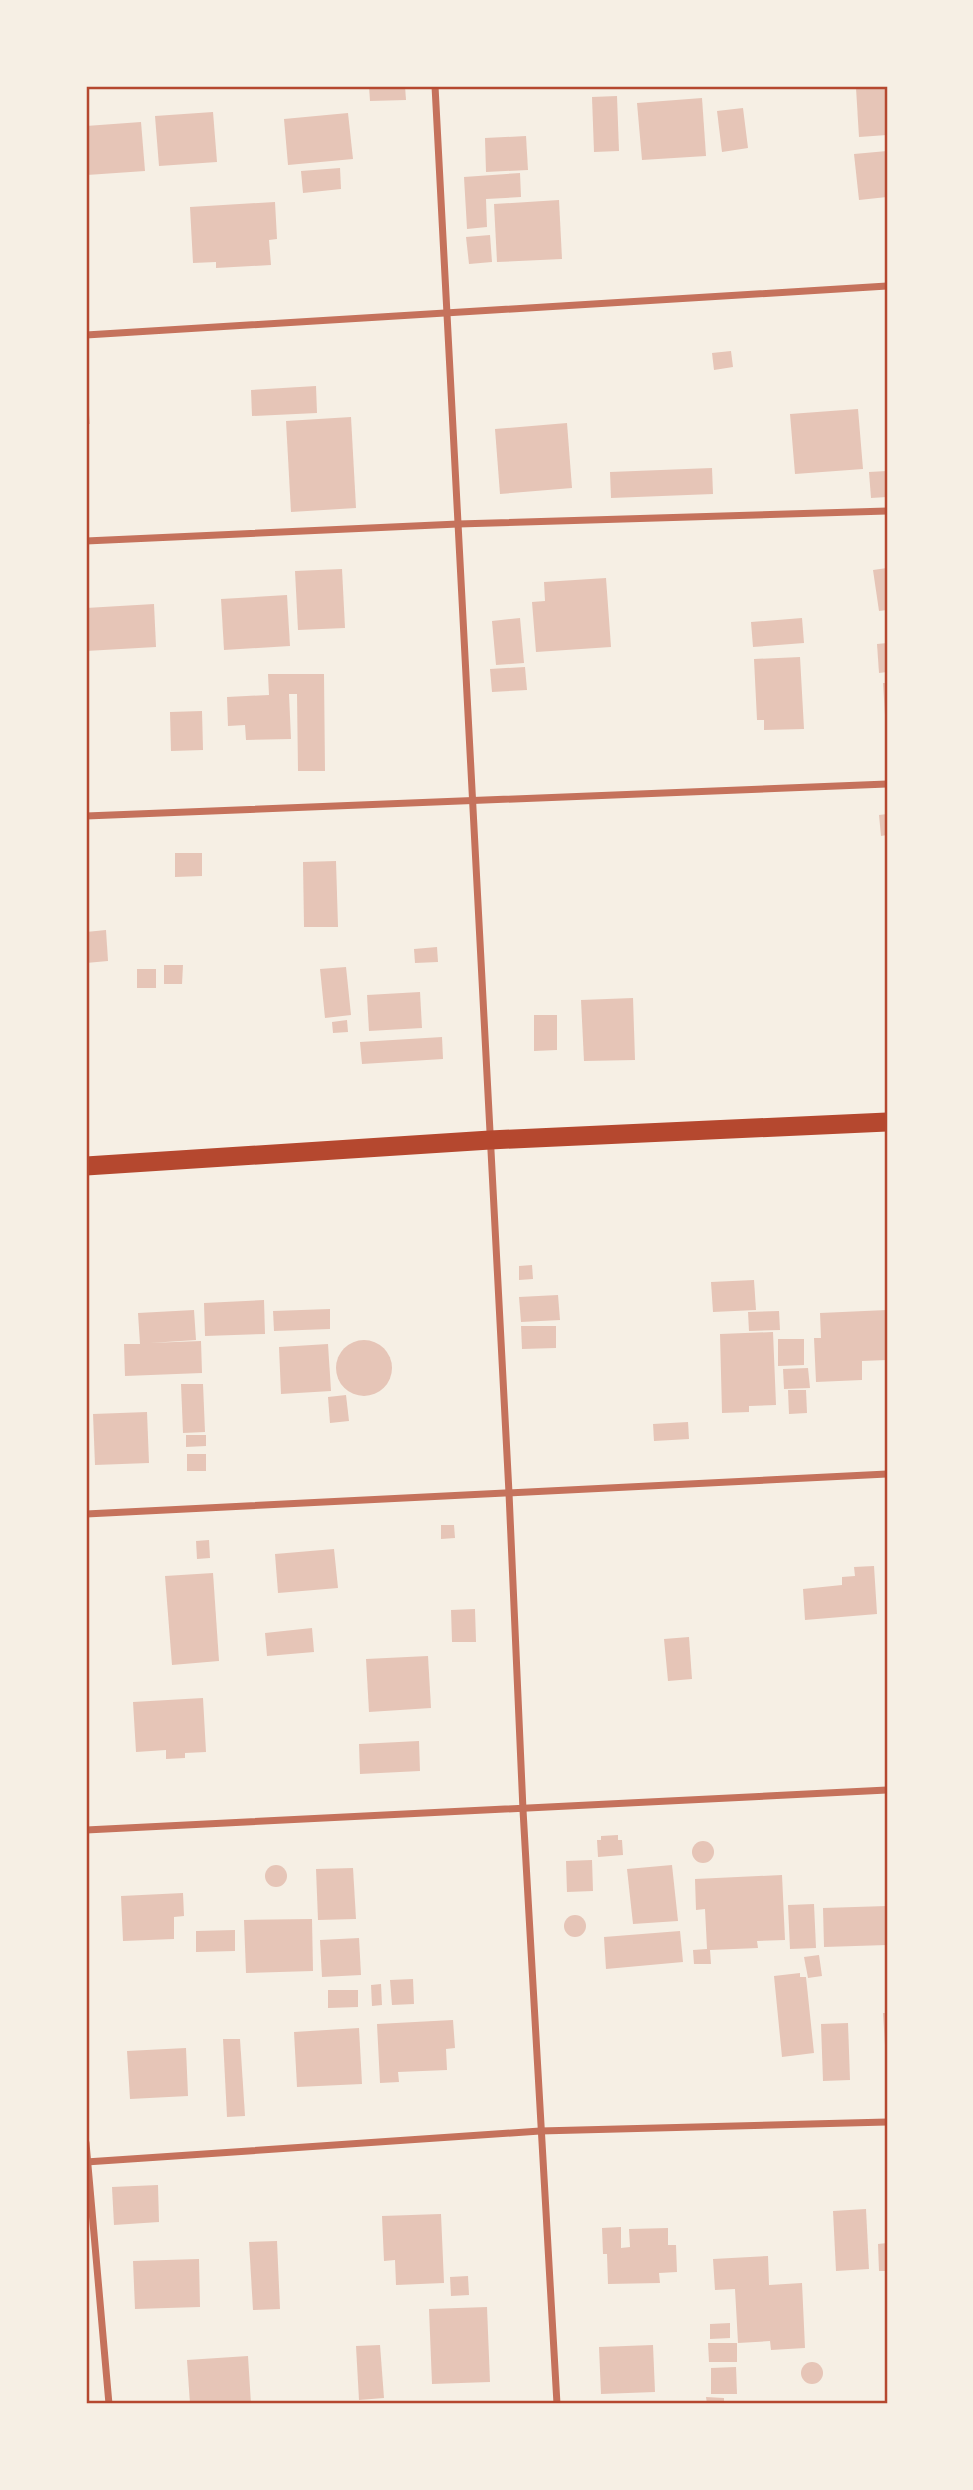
<svg xmlns="http://www.w3.org/2000/svg" width="973" height="2490" font-family="Signika,sans-serif">
	<rect width="100%" height="100%" fill="#f6efe4"/>
	<g fill="#e6c5b7">
		<polygon points="369,86 405,86 406,100 370,101"/>
		<polygon points="887,86 887,135 859,137 856,88"/>
		<polygon points="617,96 619,151 594,152 592,97"/>
		<polygon points="702,98 706,156 642,160 637,103"/>
		<polygon points="743,108 748,148 722,152 717,111"/>
		<polygon points="213,112 217,162 159,166 155,116"/>
		<polygon points="348,113 353,159 288,165 284,119"/>
		<polygon points="141,122 145,171 87,175 86,126"/>
		<polygon points="526,136 528,170 486,172 485,138"/>
		<polygon points="887,151 887,197 859,200 854,154"/>
		<polygon points="340,168 341,189 303,193 301,171"/>
		<polygon points="520,173 521,197 486,199 487,227 467,229 464,177"/>
		<polygon points="559,200 562,259 497,262 494,204"/>
		<polygon points="275,202 277,239 269,240 271,265 216,268 216,262 193,263 190,207"/>
		<polygon points="490,235 492,262 469,264 466,237"/>
		<polygon points="731,351 733,367 714,370 712,353"/>
		<polygon points="316,386 317,413 252,416 251,390"/>
		<polygon points="86,406 88,406 90,424 86,424"/>
		<polygon points="858,409 863,469 795,474 790,414"/>
		<polygon points="351,417 356,508 291,512 286,421"/>
		<polygon points="567,423 572,488 500,494 495,429"/>
		<polygon points="712,468 713,494 611,498 610,472"/>
		<polygon points="887,471 887,497 871,498 869,472"/>
		<polygon points="887,568 887,610 879,611 873,570"/>
		<polygon points="342,569 345,628 298,630 295,571"/>
		<polygon points="606,578 611,647 536,652 532,602 545,601 544,582"/>
		<polygon points="287,595 290,646 224,650 221,599"/>
		<polygon points="154,604 156,647 86,651 86,608"/>
		<polygon points="520,618 524,663 496,665 492,621"/>
		<polygon points="802,618 804,643 753,647 751,622"/>
		<polygon points="887,643 887,672 879,673 877,644"/>
		<polygon points="800,657 804,729 764,730 764,720 757,720 754,659"/>
		<polygon points="525,667 527,690 492,692 490,669"/>
		<polygon points="268,674 324,674 325,771 298,771 297,694 289,694 291,739 246,740 245,725 228,726 227,697 269,695"/>
		<polygon points="883,683 887,683 887,715 885,715"/>
		<polygon points="202,711 203,750 171,751 170,712"/>
		<polygon points="887,814 887,835 881,836 879,815"/>
		<polygon points="175,853 202,853 202,876 175,877"/>
		<polygon points="336,861 338,927 304,927 303,862"/>
		<polygon points="106,930 108,961 86,963 86,932"/>
		<polygon points="437,947 438,962 415,963 414,949"/>
		<polygon points="164,965 183,965 182,984 164,984"/>
		<polygon points="346,967 351,1015 325,1018 320,969"/>
		<rect x="137" y="969" width="19" height="19"/>
		<polygon points="420,992 422,1028 369,1031 367,995"/>
		<polygon points="633,998 635,1060 584,1061 581,1000"/>
		<polygon points="534,1015 557,1015 557,1050 534,1051"/>
		<polygon points="347,1020 348,1032 333,1033 332,1022"/>
		<polygon points="442,1037 443,1059 362,1064 360,1042"/>
		<polygon points="532,1265 533,1279 519,1280 519,1266"/>
		<polygon points="754,1280 756,1310 713,1312 711,1282"/>
		<polygon points="558,1295 560,1320 521,1322 519,1297"/>
		<polygon points="264,1300 265,1334 205,1336 204,1303"/>
		<polygon points="330,1309 330,1329 274,1331 273,1311"/>
		<polygon points="194,1310 196,1340 150,1343 201,1341 202,1373 125,1376 124,1344 140,1344 138,1313"/>
		<polygon points="887,1310 887,1360 862,1361 862,1380 816,1382 814,1338 821,1338 820,1313"/>
		<polygon points="779,1311 780,1330 749,1331 748,1312"/>
		<polygon points="521,1326 556,1326 556,1348 522,1349"/>
		<polygon points="773,1332 776,1405 749,1406 749,1412 722,1413 720,1334"/>
		<polygon points="778,1339 804,1339 804,1365 778,1366"/>
		<circle cx="364" cy="1368" r="28"/>
		<polygon points="328,1344 331,1391 281,1394 279,1347"/>
		<polygon points="808,1368 810,1388 784,1389 783,1369"/>
		<polygon points="181,1384 203,1384 205,1432 183,1433"/>
		<polygon points="788,1390 806,1390 807,1413 789,1414"/>
		<polygon points="346,1395 349,1421 330,1423 328,1397"/>
		<polygon points="147,1412 149,1463 95,1465 93,1414"/>
		<polygon points="688,1422 689,1439 654,1441 653,1424"/>
		<polygon points="186,1435 206,1435 206,1446 186,1447"/>
		<rect x="187" y="1454" width="19" height="17"/>
		<polygon points="441,1525 454,1525 455,1538 441,1539"/>
		<polygon points="209,1540 210,1558 197,1559 196,1541"/>
		<polygon points="334,1549 338,1588 278,1593 275,1554"/>
		<polygon points="874,1566 877,1614 805,1620 803,1589 842,1585 842,1577 855,1576 854,1567"/>
		<polygon points="213,1573 219,1661 172,1665 165,1576"/>
		<polygon points="475,1609 476,1642 452,1642 451,1610"/>
		<polygon points="312,1628 314,1652 267,1656 265,1633"/>
		<polygon points="689,1637 692,1679 668,1681 664,1639"/>
		<polygon points="428,1656 431,1708 369,1712 366,1659"/>
		<polygon points="203,1698 206,1752 185,1753 185,1758 166,1759 166,1750 136,1752 133,1702"/>
		<polygon points="419,1741 420,1771 360,1774 359,1744"/>
		<polygon points="618,1835 618,1840 622,1840 623,1855 598,1857 597,1840 601,1840 601,1836"/>
		<circle cx="703" cy="1852" r="11"/>
		<polygon points="592,1860 593,1891 567,1892 566,1861"/>
		<circle cx="276" cy="1876" r="11"/>
		<polygon points="672,1865 678,1921 633,1924 627,1869"/>
		<polygon points="353,1868 356,1919 318,1920 316,1869"/>
		<polygon points="782,1875 785,1940 757,1941 758,1948 710,1950 711,1964 694,1964 693,1950 707,1949 705,1909 696,1910 695,1879"/>
		<polygon points="183,1893 184,1916 174,1917 174,1939 123,1941 121,1896"/>
		<polygon points="814,1904 816,1948 790,1949 788,1905"/>
		<polygon points="887,1906 887,1945 824,1947 823,1908"/>
		<circle cx="575" cy="1926" r="11"/>
		<polygon points="312,1919 313,1971 246,1973 244,1920"/>
		<polygon points="235,1930 235,1951 196,1952 196,1931"/>
		<polygon points="680,1931 683,1962 606,1969 604,1937"/>
		<polygon points="359,1938 361,1975 322,1977 320,1940"/>
		<polygon points="819,1955 822,1976 808,1978 804,1957"/>
		<polygon points="800,1973 800,1977 806,1977 814,2053 782,2057 774,1976"/>
		<polygon points="413,1979 414,2004 392,2005 390,1980"/>
		<polygon points="381,1984 382,2005 372,2006 371,1985"/>
		<polygon points="328,1990 358,1990 358,2007 328,2008"/>
		<polygon points="883,2013 887,2013 887,2045 885,2045"/>
		<polygon points="453,2020 455,2048 446,2049 447,2070 398,2072 399,2082 380,2083 377,2024"/>
		<polygon points="848,2023 850,2080 823,2081 821,2024"/>
		<polygon points="359,2028 362,2084 297,2087 294,2032"/>
		<polygon points="223,2039 240,2039 245,2116 227,2117"/>
		<polygon points="186,2048 188,2096 130,2099 127,2051"/>
		<polygon points="158,2185 159,2222 114,2225 112,2187"/>
		<polygon points="866,2209 869,2269 836,2271 833,2211"/>
		<polygon points="441,2214 444,2283 396,2285 395,2260 384,2261 382,2216"/>
		<polygon points="621,2227 621,2248 630,2247 629,2229 668,2228 668,2245 676,2245 677,2272 659,2273 660,2283 608,2284 607,2254 603,2254 602,2228"/>
		<polygon points="277,2241 280,2309 253,2310 249,2242"/>
		<polygon points="887,2243 887,2271 879,2271 878,2244"/>
		<polygon points="768,2256 769,2285 802,2283 805,2348 771,2350 770,2341 738,2343 735,2289 715,2290 713,2259"/>
		<polygon points="199,2259 200,2307 135,2309 133,2261"/>
		<polygon points="468,2276 469,2295 451,2296 450,2277"/>
		<polygon points="487,2307 490,2382 432,2384 429,2309"/>
		<polygon points="730,2323 730,2338 710,2339 710,2324"/>
		<polygon points="708,2343 737,2343 737,2362 709,2362"/>
		<polygon points="380,2345 384,2398 359,2400 356,2346"/>
		<polygon points="653,2345 655,2392 601,2394 599,2347"/>
		<polygon points="248,2356 251,2404 190,2404 187,2360"/>
		<circle cx="812" cy="2373" r="11"/>
		<polygon points="736,2367 737,2394 711,2394 711,2368"/>
		<polygon points="706,2397 724,2398 724,2404 707,2404"/>
	</g>
	<g fill="none" stroke-linecap="round" stroke-linejoin="round">
		<g stroke="#c5725c" stroke-width="7">
			<polyline points="435,86 509,1493 523,1810 557,2404"/>
			<polyline points="86,335 887,286"/>
			<polyline points="86,541 458,524 887,511"/>
			<polyline points="86,816 887,784"/>
			<polyline points="86,1514 887,1474"/>
			<polyline points="86,1830 887,1790"/>
			<polyline points="86,2143 109,2404"/>
			<polyline points="86,2162 540,2131 887,2122"/>
		</g>
		<polyline stroke="#b5482f" stroke-width="19" points="86,1166 490,1140 887,1122"/>
	</g>
	<rect width="973" height="2490" fill="none" stroke="#f6efe4" stroke-width="175"/>
	<rect x="88" y="88" width="798" height="2314" fill="none" stroke="#b5482f" stroke-width="2.5"/>
</svg>
